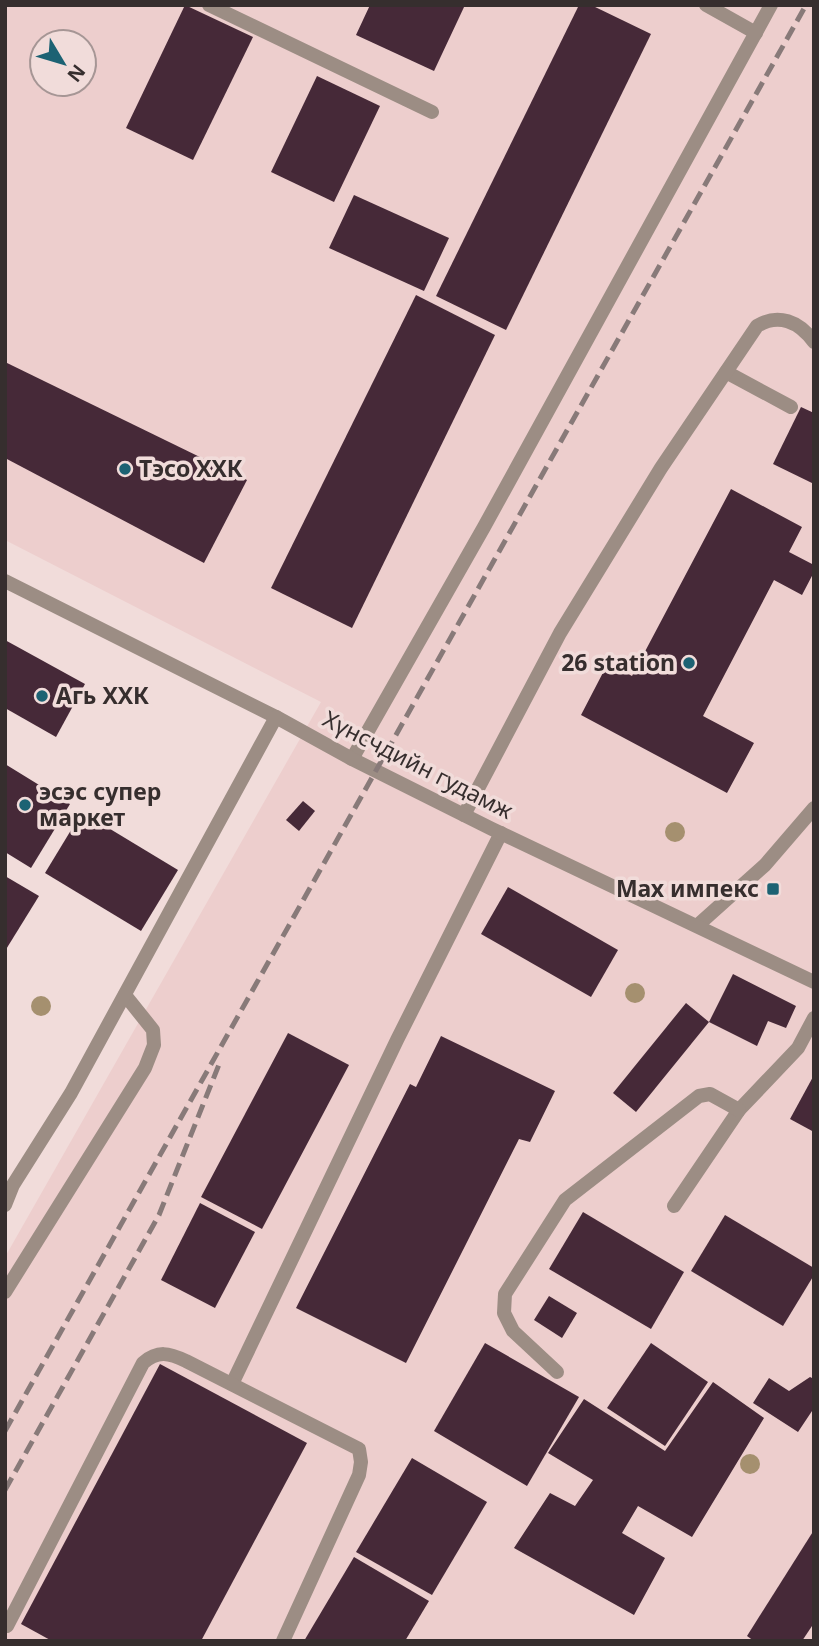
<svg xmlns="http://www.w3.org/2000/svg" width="819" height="1646" font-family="'Noto Sans',sans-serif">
	<rect width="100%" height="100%" fill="#f1dcda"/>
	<path fill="#edcecd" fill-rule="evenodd" d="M5 5H814V1641H5V1257L321 702 5 540ZM42 42H84V84H42Z"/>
	<g fill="#462938">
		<polygon points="185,5 253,37 193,160 126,128"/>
		<polygon points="370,5 465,5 434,71 356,35"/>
		<polygon points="579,5 591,5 651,34 506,330 436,296"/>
		<polygon points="317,76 380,106 334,202 271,172"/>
		<polygon points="354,195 449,238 424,291 329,248"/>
		<polygon points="416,295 495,335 352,628 271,588"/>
		<polygon points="5,362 247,480 204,563 5,458"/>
		<polygon points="801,407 814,413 814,484 773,464"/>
		<polygon points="731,489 802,527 789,552 814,565 814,572 802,595 774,580 703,716 754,743 727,793 581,715 608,663 632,676"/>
		<polygon points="5,640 85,684 56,737 5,708"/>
		<polygon points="5,764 70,804 31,868 5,852"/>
		<polygon points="303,801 315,811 299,831 286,820"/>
		<polygon points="82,812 178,870 141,931 45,873"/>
		<polygon points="5,876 39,896 5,951"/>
		<polygon points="508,887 618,950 591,997 481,934"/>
		<polygon points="733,974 796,1006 786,1028 768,1021 757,1046 709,1022"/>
		<polygon points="686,1003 709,1022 636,1112 613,1093"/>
		<polygon points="288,1033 349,1065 262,1229 201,1197"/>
		<polygon points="441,1036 555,1091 530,1142 519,1139 406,1363 296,1308 410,1084 416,1087"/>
		<polygon points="814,1075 814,1132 790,1119"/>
		<polygon points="200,1203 255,1232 215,1308 161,1280"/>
		<polygon points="583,1212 684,1272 651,1329 549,1269"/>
		<polygon points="725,1215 814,1268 814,1275 783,1326 691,1271"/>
		<polygon points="549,1296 577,1313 562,1338 534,1320"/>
		<polygon points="485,1343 579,1397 527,1486 434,1431"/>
		<polygon points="651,1343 708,1382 665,1446 607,1408"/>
		<polygon points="160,1364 307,1443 201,1641 52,1641 21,1624"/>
		<polygon points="810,1377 814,1379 814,1408 798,1432 753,1403 769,1378 789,1391"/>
		<polygon points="713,1382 764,1418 692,1537 638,1506 622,1533 665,1558 634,1615 514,1548 550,1493 575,1506 593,1480 548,1453 584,1399 665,1451"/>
		<polygon points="412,1458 487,1502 432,1595 356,1552"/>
		<polygon points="814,1530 814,1623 802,1641 754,1641 747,1636"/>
		<polygon points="354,1557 429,1601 405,1641 304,1641"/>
	</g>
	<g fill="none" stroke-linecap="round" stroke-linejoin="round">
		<g stroke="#9c8d84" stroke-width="14">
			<polyline points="209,5 432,112"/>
			<polyline points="706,5 756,33"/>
			<polyline points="726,372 791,407"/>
			<polyline points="352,759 484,527 771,5"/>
			<path d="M464 815 560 633 661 468 757 326C778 313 799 321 814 342"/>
			<polyline points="698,925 765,865 814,808"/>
			<polyline points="674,1206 739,1110 798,1048 814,1018"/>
			<polyline points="5,1292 145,1068 154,1045 153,1030 125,995"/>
			<polyline points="557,1372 513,1331 504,1313 505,1294 565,1200 699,1096 710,1094 739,1110"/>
			<polyline points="232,1384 397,1040 501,833"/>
			<path d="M7 1626 143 1363C158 1350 169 1353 186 1361L359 1449 361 1462 359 1475 283 1641"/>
		</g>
		<g stroke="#9c8d84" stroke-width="14">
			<polyline points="5,581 276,717 352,759 492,829 814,982"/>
			<polyline points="5,1205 13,1185 71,1093 276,717"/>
		</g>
		<g stroke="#887a79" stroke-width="5" stroke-dasharray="14 7" stroke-linecap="butt">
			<polyline points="5,1431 806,5"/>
			<polyline points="5,1490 159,1215 220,1062"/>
		</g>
	</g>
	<g fill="#a5906f">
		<circle cx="675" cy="832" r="10"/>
		<circle cx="635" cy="993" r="10"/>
		<circle cx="41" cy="1006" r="10"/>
		<circle cx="750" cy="1464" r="10"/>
	</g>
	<g fill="#1c6273" stroke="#f1dcda" stroke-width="2.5">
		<circle cx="125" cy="469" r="7"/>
		<circle cx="689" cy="663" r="7"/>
		<circle cx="42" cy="696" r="7"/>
		<circle cx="25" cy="805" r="7"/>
		<rect x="766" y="882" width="14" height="14" rx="3.5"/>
	</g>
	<g text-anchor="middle" stroke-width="7" stroke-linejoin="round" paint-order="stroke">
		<g font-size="23" font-weight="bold" fill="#362e2e" stroke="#f1dcda" text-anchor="start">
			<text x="139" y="477">Тэсо ХХК</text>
			<text x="675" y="671" text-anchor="end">26 station</text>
			<text x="56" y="704">Агь ХХК</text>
			<text x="39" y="800">эсэс супер<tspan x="39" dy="26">маркет</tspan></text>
			<text x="759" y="897" text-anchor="end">Мах импекс</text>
		</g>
		<g font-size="23" fill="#362e2e" stroke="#f1dcda">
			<text transform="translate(418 765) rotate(27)" y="8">Хүнсчдийн гудамж</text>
		</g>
	</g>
	<rect width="819" height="1646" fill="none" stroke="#362e2e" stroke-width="14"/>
	<g transform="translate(63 63) rotate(128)"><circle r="33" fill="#f1dcda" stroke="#a69695" stroke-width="2"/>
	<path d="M0-5L12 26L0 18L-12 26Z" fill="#1c6273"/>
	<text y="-10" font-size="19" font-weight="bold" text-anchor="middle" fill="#362e2e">N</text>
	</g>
</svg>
